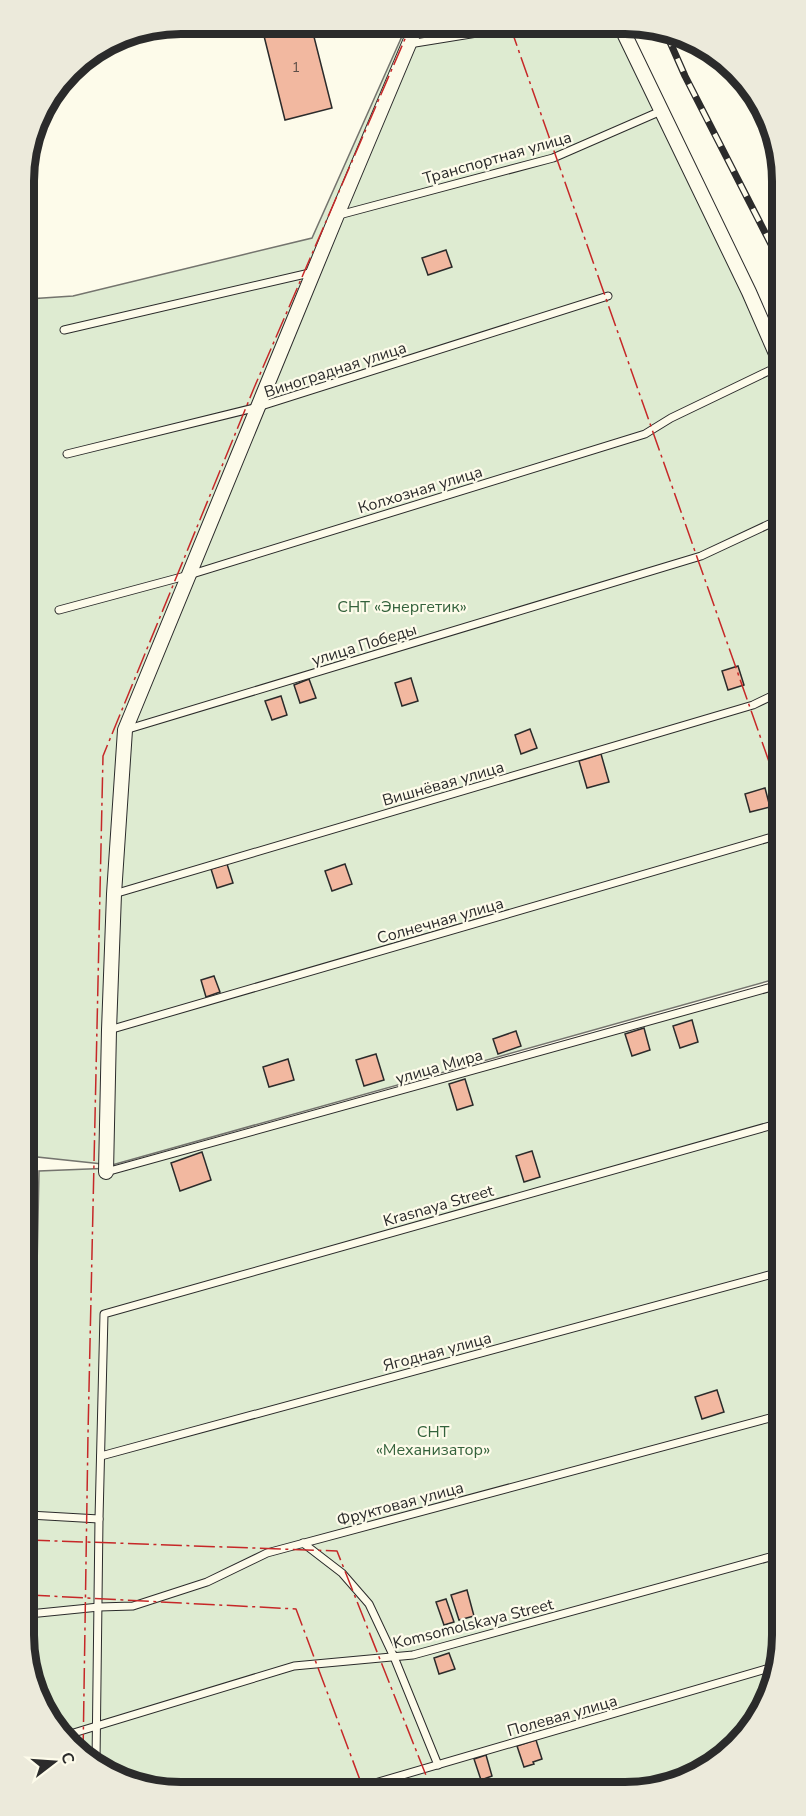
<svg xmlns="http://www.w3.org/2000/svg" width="806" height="1816" font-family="'Nunito Sans',sans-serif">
	<rect width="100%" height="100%" fill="#fdfbea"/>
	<g fill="#deebd1" stroke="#74746e" stroke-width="1.5">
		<polygon points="407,25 615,27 777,344 779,978 112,1165 28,1156 26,560 28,299 73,296 312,238"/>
		<polygon points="779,982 782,1645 749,1730 712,1765 665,1787 151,1789 78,1753 29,1675 29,1512 32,1512 39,1171 113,1168"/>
	</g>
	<g fill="#f2b8a0" stroke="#2b2b2b" stroke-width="1.5">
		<polygon points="261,24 311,25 332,108 285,120"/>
		<polygon points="446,250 452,267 428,275 422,258"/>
		<polygon points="738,666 744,685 728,690 722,671"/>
		<polygon points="411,678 418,701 402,706 395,683"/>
		<polygon points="309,679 316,698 300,703 294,685"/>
		<polygon points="281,696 287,715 272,720 265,701"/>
		<polygon points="530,729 537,748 521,754 515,735"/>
		<polygon points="601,754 609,782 587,788 579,761"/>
		<polygon points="765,788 770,807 750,812 745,794"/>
		<polygon points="779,853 779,873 776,874 771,855"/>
		<polygon points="227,864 233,883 217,888 211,869"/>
		<polygon points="345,864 352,884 332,891 325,871"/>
		<polygon points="779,943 779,967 773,945"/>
		<polygon points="214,976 220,992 206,997 201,980"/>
		<polygon points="692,1020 698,1042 680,1048 673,1026"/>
		<polygon points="644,1028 650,1050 632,1056 625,1034"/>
		<polygon points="516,1031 521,1046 498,1054 493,1039"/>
		<polygon points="376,1054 384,1080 364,1086 356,1060"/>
		<polygon points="288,1059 294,1080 269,1087 263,1067"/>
		<polygon points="465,1079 473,1105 457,1110 449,1084"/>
		<polygon points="532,1151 540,1177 524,1182 516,1156"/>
		<polygon points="202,1152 211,1180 180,1191 171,1163"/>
		<polygon points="717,1390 724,1412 702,1419 695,1397"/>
		<polygon points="467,1590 474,1616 459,1620 451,1595"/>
		<polygon points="446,1599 454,1622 444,1625 436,1602"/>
		<polygon points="449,1653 455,1669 439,1674 434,1658"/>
		<polygon points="536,1740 542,1759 533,1762 534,1764 524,1767 517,1746"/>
		<polygon points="486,1755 492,1776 481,1780 474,1759"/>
	</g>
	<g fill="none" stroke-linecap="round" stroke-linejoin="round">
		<g stroke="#2b2b2b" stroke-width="9">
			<g id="lane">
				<polyline points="409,44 521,26"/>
				<polyline points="339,215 553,158 661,111"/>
				<polyline points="64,330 314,272"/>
				<polyline points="67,454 258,407 608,296"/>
				<polyline points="59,610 189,575 645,434 671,418 777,367"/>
				<polyline points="125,730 701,556 778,520"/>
				<polyline points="114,894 753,705 778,693"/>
				<polyline points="109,1030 779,835"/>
				<polyline points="106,1172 779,985"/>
				<polyline points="101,1456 780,1272"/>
				<polyline points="29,1515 99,1519"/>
				<polyline points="303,1543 342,1573 369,1604 394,1657 438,1765"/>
				<polyline points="29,1614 99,1607 133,1606 207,1582 267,1553 781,1415"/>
				<polyline points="67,1735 294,1666 413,1655 781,1554"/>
				<polyline points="96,1762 99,1519 104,1314 780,1123"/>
				<polyline points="358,1788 773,1667"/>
			</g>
		</g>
		<g stroke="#2b2b2b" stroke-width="16">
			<g id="street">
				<polyline points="621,27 749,292 777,356"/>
				<polyline points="106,1172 109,1030 114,894 125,730 337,215 417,25"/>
			</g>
		</g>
		<use href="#lane" stroke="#fdfbea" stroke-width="7"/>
		<use href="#street" stroke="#fdfbea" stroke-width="14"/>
		<g stroke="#2b2b2b" stroke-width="7">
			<polyline id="rail" points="666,33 685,76 777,256"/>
		</g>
		<use href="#rail" stroke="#fdfbea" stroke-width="4.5" stroke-dasharray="14" stroke-linecap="butt"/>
		<g stroke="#c62828" stroke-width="1.5" stroke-dasharray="21 4.5 3 4.5" stroke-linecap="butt">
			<polyline points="510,26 779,790"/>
			<polyline points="29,1540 337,1551 431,1788"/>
			<polyline points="29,1595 296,1609 363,1788"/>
			<polyline points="83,1755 88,1434 103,756 254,388 411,25"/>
		</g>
	</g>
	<g text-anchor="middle" stroke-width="4.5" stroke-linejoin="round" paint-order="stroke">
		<g font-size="14" fill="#5d4e48">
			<text x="296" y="72">1</text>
		</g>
		<g font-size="16" fill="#2b2b2b" stroke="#fdfbea">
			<text transform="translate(497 157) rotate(-16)" y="6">Транспортная улица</text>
			<text transform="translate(335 369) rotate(-18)" y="6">Виноградная улица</text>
			<text transform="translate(420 489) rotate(-17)" y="6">Колхозная улица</text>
			<text transform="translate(364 644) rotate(-17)" y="6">улица Победы</text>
			<text transform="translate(443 783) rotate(-16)" y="6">Вишнёвая улица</text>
			<text transform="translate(440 920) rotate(-16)" y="6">Солнечная улица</text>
			<text transform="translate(439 1066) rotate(-16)" y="6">улица Мира</text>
			<text transform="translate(438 1205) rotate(-16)" y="6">Krasnaya Street</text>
			<text transform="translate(437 1351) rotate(-15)" y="6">Ягодная улица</text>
			<text transform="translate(400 1503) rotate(-15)" y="6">Фруктовая улица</text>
			<text transform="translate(473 1623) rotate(-14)" y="6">Komsomolskaya Street</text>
			<text transform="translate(562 1715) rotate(-16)" y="6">Полевая улица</text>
		</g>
		<g font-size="16" fill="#34623c" stroke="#fdfbea">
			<text x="402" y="612">СНТ «Энергетик»</text>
			<text x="433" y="1437">СНТ<tspan x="433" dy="18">«Механизатор»</tspan></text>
		</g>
	</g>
	<path d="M0 0H806V1816H0ZM181 34H625A147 147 0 0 1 772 181V1635A147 147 0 0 1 625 1782H181A147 147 0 0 1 34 1635V181A147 147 0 0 1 181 34Z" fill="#eceadb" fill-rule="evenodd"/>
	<path fill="none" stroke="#2b2b2b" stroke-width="8" d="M181 34H625A147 147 0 0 1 772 181V1635A147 147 0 0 1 625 1782H181A147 147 0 0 1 34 1635V181A147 147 0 0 1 181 34Z"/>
	<g transform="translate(54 1762) rotate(73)" stroke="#fdfbea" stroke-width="4.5" paint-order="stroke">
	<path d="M0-4.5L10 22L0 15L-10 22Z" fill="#2b2b2b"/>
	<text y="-9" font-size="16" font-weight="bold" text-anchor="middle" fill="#2b2b2b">С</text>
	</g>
</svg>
